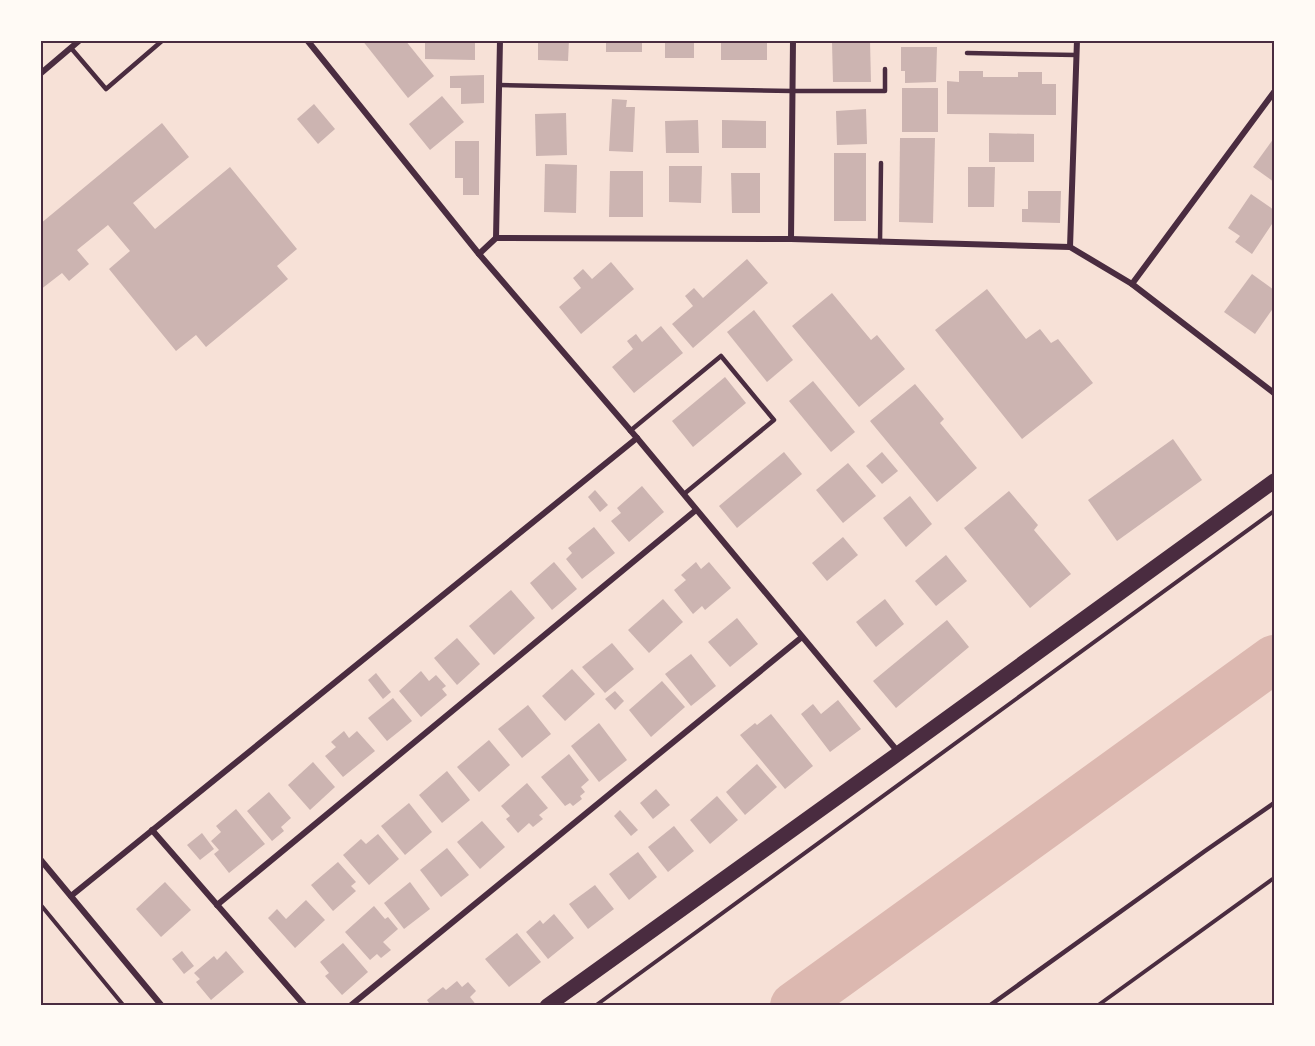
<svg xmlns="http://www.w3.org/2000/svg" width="1315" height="1046" font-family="'Varela Round',sans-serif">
	<rect width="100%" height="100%" fill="#f7e1d7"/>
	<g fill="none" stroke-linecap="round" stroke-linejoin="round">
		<polyline stroke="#dcb8b0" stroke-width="48" points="794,1006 1274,659"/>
	</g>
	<g fill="#ccb4b1">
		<polygon points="362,40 405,40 434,76 408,98"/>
		<polygon points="425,40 475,40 475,60 425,59"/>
		<polygon points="538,40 569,40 568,61 538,60"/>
		<rect x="606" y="40" width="36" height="12"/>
		<rect x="665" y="40" width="29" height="18"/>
		<rect x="721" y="40" width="46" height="20"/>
		<polygon points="870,41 871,82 833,82 832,42"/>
		<polygon points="901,47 937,47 936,82 905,83 905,71 901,71"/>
		<polygon points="959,71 983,71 983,77 1018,77 1018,72 1042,72 1042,84 1056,84 1056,115 947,114 947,81 959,82"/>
		<polygon points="484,75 484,103 461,104 461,88 450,88 450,76"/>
		<rect x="902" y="88" width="36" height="44"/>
		<polygon points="442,96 464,122 430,150 409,124"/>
		<polygon points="612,99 627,100 626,107 635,107 633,152 609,151"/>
		<polygon points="314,104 335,129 318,144 297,119"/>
		<polygon points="866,109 867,144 837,145 836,111"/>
		<polygon points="566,113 567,155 536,156 535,114"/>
		<polygon points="698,120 699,153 666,153 665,121"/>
		<polygon points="722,120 766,121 766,148 722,148"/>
		<polygon points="162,123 189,157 133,203 155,229 230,167 297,249 277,266 288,279 206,347 196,335 176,351 109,269 130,251 108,225 77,250 89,264 69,281 62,273 40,290 40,224"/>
		<polygon points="989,133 1034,134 1034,162 989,162"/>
		<polygon points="900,138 935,138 933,223 899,222"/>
		<polygon points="1274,138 1274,182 1253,167"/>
		<polygon points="455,141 479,141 479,195 463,195 463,178 455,178"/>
		<rect x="834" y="153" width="32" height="68"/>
		<polygon points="545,164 577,165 576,213 544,212"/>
		<polygon points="669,166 702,166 701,203 669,202"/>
		<polygon points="968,167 995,167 994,207 968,207"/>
		<polygon points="610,171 643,171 643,217 609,217"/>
		<polygon points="731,173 760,173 760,213 732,213"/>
		<polygon points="1028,191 1061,191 1060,223 1022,222 1022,209 1028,209"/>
		<polygon points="1251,194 1274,210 1274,221 1252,254 1235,242 1240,236 1228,228"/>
		<polygon points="747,259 768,283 693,348 672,324 693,306 685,296 694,288 703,298"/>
		<polygon points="611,262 634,289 581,334 559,307 581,288 573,278 583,269 592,279"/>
		<polygon points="1252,274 1274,290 1274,307 1255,334 1224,312"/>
		<polygon points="987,289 1026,339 1040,329 1051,343 1058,339 1093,383 1022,439 935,330"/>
		<polygon points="832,293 871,340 877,335 905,369 859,407 792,326"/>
		<polygon points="754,310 793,360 767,382 727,332"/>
		<polygon points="661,326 683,353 634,393 612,367 633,349 627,341 636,334 642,342"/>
		<polygon points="725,377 746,403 693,447 672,421"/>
		<polygon points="813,381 855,432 831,452 789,401"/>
		<polygon points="915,384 944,419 940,423 977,468 937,502 870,421"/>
		<polygon points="1173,439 1202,480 1117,541 1088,500"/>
		<polygon points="784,452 802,474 737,528 719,506"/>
		<polygon points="882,452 898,471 882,484 866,466"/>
		<polygon points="848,463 876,496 843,523 816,490"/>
		<polygon points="642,486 664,512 629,542 611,521 621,513 617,508"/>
		<polygon points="595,490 608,505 600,512 588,497"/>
		<polygon points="1009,491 1038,525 1034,530 1071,574 1030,608 964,528"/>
		<polygon points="910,496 932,524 906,547 883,518"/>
		<polygon points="594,527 615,553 582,579 566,559 572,553 568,548"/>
		<polygon points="843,537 858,555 827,581 812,563"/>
		<polygon points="946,555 967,581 936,606 915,581"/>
		<polygon points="554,562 577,589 552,610 530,583"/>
		<polygon points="696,562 701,569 709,562 731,588 705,610 702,606 693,614 674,590 686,580 681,575"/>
		<polygon points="511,590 535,618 494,655 469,626"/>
		<polygon points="663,599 683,622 649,653 628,630"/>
		<polygon points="885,599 904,624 876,647 856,622"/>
		<polygon points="737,618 758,644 730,667 708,642"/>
		<polygon points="947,620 969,647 896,708 873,681"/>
		<polygon points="457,638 480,664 457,685 434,658"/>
		<polygon points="612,643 634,669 605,693 582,667"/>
		<polygon points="691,654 716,686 691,706 665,674"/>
		<polygon points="572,669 595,694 565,721 542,696"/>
		<polygon points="421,671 429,681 436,675 446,686 442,689 447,695 421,717 399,691"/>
		<polygon points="376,673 391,692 383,699 368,680"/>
		<polygon points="662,681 685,707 651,737 629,710"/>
		<polygon points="615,691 624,701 615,710 605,699"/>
		<polygon points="393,698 412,721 387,741 368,718"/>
		<polygon points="838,700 861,729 830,752 801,714 813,704 821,714"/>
		<polygon points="528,705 551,734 522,758 498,729"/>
		<polygon points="771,714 813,766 785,789 740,735 755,723 757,725"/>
		<polygon points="599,723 627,760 599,782 571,746"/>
		<polygon points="344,731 349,738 357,731 375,751 343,777 325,756 336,747 331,742"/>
		<polygon points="489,740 510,765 479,792 457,767"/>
		<polygon points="569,754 589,780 581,787 585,792 580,796 582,799 573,806 570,803 565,806 541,777"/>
		<polygon points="313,762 335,787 310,810 288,785"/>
		<polygon points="757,764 777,787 745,815 726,792"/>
		<polygon points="447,771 470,800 442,823 419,795"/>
		<polygon points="527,783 548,808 539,815 543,819 533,827 529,823 518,833 506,819 510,816 501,806"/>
		<polygon points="656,789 670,805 653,819 640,803"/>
		<polygon points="269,792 291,818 281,827 284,831 272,841 247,811"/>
		<polygon points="717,796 738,820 710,844 690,820"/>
		<polygon points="409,803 432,832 405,855 381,826"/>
		<polygon points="236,809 265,844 229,873 214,854 219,850 211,841 221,832 216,826"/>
		<polygon points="620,810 638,830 631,836 614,816"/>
		<polygon points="482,821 505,847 480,869 457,842"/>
		<polygon points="674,826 694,851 668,872 648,847"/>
		<polygon points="202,833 214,849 200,860 187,845"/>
		<polygon points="378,834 399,859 369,885 343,855 361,839 366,844"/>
		<polygon points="447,848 469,875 441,897 420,870"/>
		<polygon points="638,852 657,877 629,900 609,874"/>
		<polygon points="338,862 356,882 351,886 356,891 333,911 311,885"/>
		<polygon points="165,882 191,910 161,937 136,909"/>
		<polygon points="410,882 430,909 404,929 384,903"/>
		<polygon points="595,885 614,909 588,929 569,904"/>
		<polygon points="306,900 325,920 295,948 268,918 277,909 286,919"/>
		<polygon points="374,906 385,919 388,917 398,929 383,942 391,950 381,958 377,954 370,960 345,932"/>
		<polygon points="554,914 574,938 548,959 526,932 540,920 543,924"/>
		<polygon points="517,933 541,962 509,987 485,959"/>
		<polygon points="343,943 368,972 342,995 325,976 329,973 320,962"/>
		<polygon points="182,951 194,966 184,974 172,959"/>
		<polygon points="226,951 244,972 211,1000 196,982 200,979 194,973 214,956 217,960"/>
		<polygon points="457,981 462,987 468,982 476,991 470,997 477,1006 431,1006 427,1000 443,987 446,990"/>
	</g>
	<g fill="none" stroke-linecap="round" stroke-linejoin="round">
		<g stroke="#4a2c40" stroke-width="4">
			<polyline points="40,904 124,1006"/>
			<polyline points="595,1006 1274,511"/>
			<polyline points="1097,1006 1274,878"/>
		</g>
		<g stroke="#4a2c40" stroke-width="4.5">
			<polyline points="71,48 106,89 163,40"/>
			<polyline points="967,53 1076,55"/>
			<polyline points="499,85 792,91 885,91 885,69"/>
			<polyline points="880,242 881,163"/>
			<polyline points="630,431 721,356 774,420 684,494"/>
			<polyline points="989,1006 1205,851 1274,803"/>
		</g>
		<g stroke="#4a2c40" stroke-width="6">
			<polyline points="307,40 479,254 637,438 899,753"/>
			<polyline points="40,74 80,40"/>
			<polyline points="496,238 500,40"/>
			<polyline points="791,239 793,40"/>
			<polyline points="1070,247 1077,40"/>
			<polyline points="479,254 496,238 791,239 1070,247 1132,284 1274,393"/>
			<polyline points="1132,284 1274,92"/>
			<polyline points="152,830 305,1006"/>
			<polyline points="40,859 162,1006"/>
			<polyline points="71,896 637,438"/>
			<polyline points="217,905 696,510"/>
			<polyline points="350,1006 802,637"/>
		</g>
		<polyline stroke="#4a2c40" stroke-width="15" points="547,1006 899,753 1274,481"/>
	</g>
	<rect width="1315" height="1046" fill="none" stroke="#fffaf5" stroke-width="84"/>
	<rect x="42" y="42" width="1231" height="962" fill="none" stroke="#4a2c40" stroke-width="2"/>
</svg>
